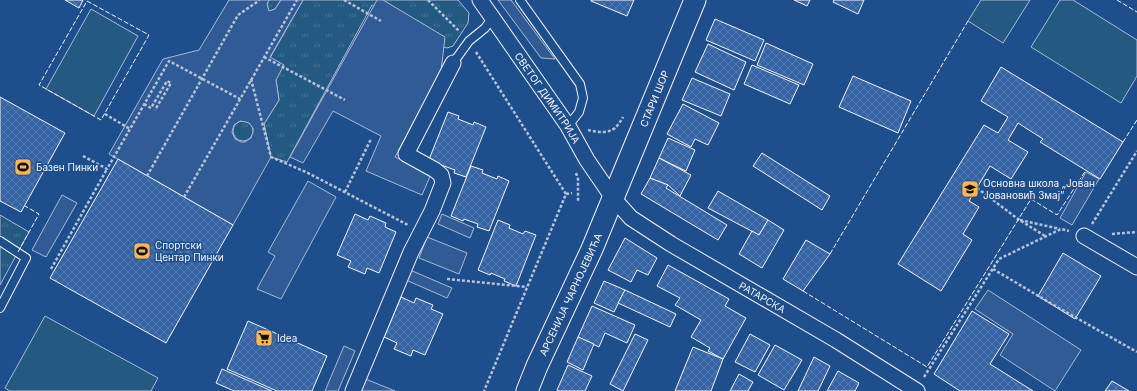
<svg xmlns="http://www.w3.org/2000/svg" width="1137" height="391" font-family="Inter,sans-serif">
	<defs>
		<pattern id="grass-tufts" width="24" height="20" patternUnits="userSpaceOnUse"><rect width="24" height="20" fill="#245a82"/><path d="M3 7l-1-3M5 7V3M7 7l1-3M15 17l-1-3M17 17v-4M19 17l1-3" fill="none" stroke="#447295"/></pattern>
		<pattern id="building-cross-hatch" width="8" height="8" patternUnits="userSpaceOnUse"><rect width="8" height="8" fill="#3563a3"/><path d="M0 0l8 8M0 8l8-8" fill="none" stroke="#537ab1"/></pattern>
	</defs>
	<rect width="100%" height="100%" fill="#1f4e8c"/>
	<g fill="url(#grass-tufts)" stroke="#a8bbd7">
		<polygon points="269,0 281,0 275,9 269,11 267,4"/>
		<polygon points="303,0 458,0 469,13 468,23 453,46 447,48 433,43 372,5 287,162 271,157 264,124 279,100 276,80 270,58"/>
		<circle cx="243" cy="131" r="10"/>
		<polygon points="0,215 29,232 0,285"/>
	</g>
	<g fill="#245a82" stroke="#a8bbd7">
		<polygon points="981,0 1030,0 1003,43 968,21"/>
		<polygon points="1060,0 1073,0 1137,40 1137,76 1121,103 1031,47"/>
		<polygon points="91,9 138,36 94,116 46,89"/>
		<polygon points="45,316 158,378 151,391 10,391 5,388"/>
	</g>
	<g fill="#305b95" stroke="#a8bbd7" fill-rule="evenodd">
		<path d="M229 0H269L267 4 269 11 275 9 281 0H303L270 57 284 65 276 80 279 100 264 124 271 157 233 225 109 154 163 59 199 50ZM240 121 246 122 249 123 253 128V132L251 138 245 142H241L235 139 232 132 234 125Z"/>
		<polygon points="377,0 383,0 445,37 441,71 395,157 431,174 422,195 366,171 381,136 333,111 303,163 290,157"/>
		<polygon points="498,0 511,0 555,59 541,58"/>
		<polygon points="1086,172 1099,179 1072,225 1060,218"/>
		<polygon points="308,181 336,197 281,299 257,289 275,256 268,252"/>
		<polygon points="62,195 77,203 46,257 32,250"/>
		<polygon points="442,214 474,228 470,238 438,224"/>
		<polygon points="427,237 467,253 459,274 419,258"/>
		<polygon points="410,270 452,288 447,298 406,280"/>
		<polygon points="988,290 1081,350 1055,391 1000,355 1013,334 975,309"/>
		<polygon points="344,346 355,351 338,391 325,391"/>
		<polygon points="363,378 395,391 358,391"/>
	</g>
	<g fill="url(#building-cross-hatch)" stroke="#f2f6ff">
		<polygon points="65,0 83,0 79,8"/>
		<polygon points="591,0 634,0 627,16 591,1"/>
		<polygon points="794,0 810,0 807,6"/>
		<polygon points="834,0 864,0 858,14 833,2"/>
		<polygon points="715,19 764,40 755,61 706,40"/>
		<polygon points="766,43 813,64 804,85 757,65"/>
		<polygon points="708,44 746,62 734,90 695,72"/>
		<polygon points="752,65 799,85 790,104 744,84"/>
		<polygon points="1001,67 1123,142 1100,179 1040,142 1043,139 1018,123 1008,140 1028,152 1011,179 990,166 969,201 979,207 963,234 972,240 941,291 898,264 984,125 998,133 1008,117 981,101"/>
		<polygon points="853,76 911,101 898,133 839,107"/>
		<polygon points="692,78 730,94 721,116 682,100"/>
		<polygon points="0,97 65,133 21,212 0,201"/>
		<polygon points="683,104 719,123 708,145 695,139 691,147 667,134"/>
		<polygon points="448,112 459,116 458,119 473,125 474,122 486,127 466,177 454,173 455,170 441,165 440,167 428,162"/>
		<polygon points="668,138 695,150 686,171 659,158"/>
		<polygon points="762,153 830,196 822,210 753,166"/>
		<polygon points="659,158 691,175 680,196 668,185 650,178"/>
		<polygon points="118,159 233,225 166,343 50,278"/>
		<polygon points="471,166 483,170 482,173 497,179 498,176 509,181 489,231 477,227 478,224 464,219 463,221 451,216"/>
		<polygon points="650,178 668,185 666,188 727,225 718,240 641,194"/>
		<polygon points="718,191 768,220 759,235 708,208"/>
		<polygon points="355,214 368,220 370,216 386,223 385,227 396,232 379,273 367,268 365,274 348,267 351,261 337,255"/>
		<polygon points="498,220 510,225 509,228 523,234 525,231 536,235 516,286 504,281 505,279 491,273 490,275 478,270"/>
		<polygon points="768,220 784,230 762,268 739,254 752,231 759,235"/>
		<polygon points="625,238 657,258 648,275 637,270 631,282 608,270"/>
		<polygon points="806,240 830,254 803,291 783,279"/>
		<polygon points="1063,253 1101,276 1075,319 1038,296"/>
		<polygon points="668,265 729,299 725,306 746,318 723,359 708,351 710,348 691,337 701,320 675,305 680,298 657,286"/>
		<polygon points="604,281 625,290 614,312 594,303"/>
		<polygon points="625,290 676,314 670,327 618,303"/>
		<polygon points="401,297 414,303 416,298 433,305 431,309 443,314 425,355 413,350 411,356 394,349 397,343 384,337"/>
		<polygon points="592,306 635,325 627,343 605,333 599,347 578,337"/>
		<polygon points="972,311 1009,334 990,364 1033,391 960,391 934,374"/>
		<polygon points="248,321 327,356 312,391 277,391 227,369"/>
		<polygon points="635,334 648,340 623,391 610,384"/>
		<polygon points="750,334 770,345 755,372 735,362"/>
		<polygon points="578,337 594,344 583,370 567,362"/>
		<polygon points="775,345 802,360 784,390 758,375"/>
		<polygon points="693,347 723,359 711,391 675,391"/>
		<polygon points="814,357 830,366 818,391 798,391"/>
		<polygon points="568,365 592,376 585,391 559,391 557,390"/>
		<polygon points="222,369 272,391 234,391 216,383"/>
		<polygon points="838,371 859,383 855,391 827,391"/>
		<polygon points="739,374 753,382 748,391 730,391"/>
		<polygon points="1112,381 1129,391 1105,391"/>
	</g>
	<g fill="none" stroke-linecap="round" stroke-linejoin="round">
		<g stroke="#f2f6ff" stroke-width="10">
			<g id="service">
				<polyline points="520,0 580,84 583,98 579,112 568,126"/>
				<polyline points="453,63 469,41 485,28 492,18"/>
				<polyline points="0,241 26,258 0,308"/>
			</g>
		</g>
		<g stroke="#f2f6ff" stroke-width="17">
			<g id="minor">
				<path id="s1" d="M480 0 568 126 587 160 613 198 631 218 671 244 836 340 917 391"/>
				<polyline points="1084,236 1137,267"/>
				<polyline points="353,391 411,252 432,211 443,183 441,175 435,170 406,154 453,63"/>
			</g>
		</g>
		<g stroke="#f2f6ff" stroke-width="23">
			<g id="secondary">
				<path id="s2" d="M527 391 537 366 592 249 695 0"/>
			</g>
		</g>
		<g stroke="#b3c4dc" stroke-width="2.5" stroke-dasharray="3 2" stroke-linecap="butt">
			<polyline points="344,0 381,21"/>
			<polyline points="428,0 460,32"/>
			<polyline points="476,52 566,194 484,391"/>
			<polyline points="264,57 345,100"/>
			<polyline points="251,79 271,157 306,172 408,225 407,225"/>
			<polyline points="144,104 151,108 167,81 171,83 155,110"/>
			<polyline points="105,114 130,129"/>
			<path d="M588 130C597 132 607 134 615 128 618 125 621 121 623 117"/>
			<polyline points="83,156 107,169 169,61 240,99"/>
			<polyline points="576,173 578,179 578,202"/>
			<polyline points="147,176 238,15 257,2 259,0"/>
			<polyline points="977,188 1018,219 1045,236"/>
			<polyline points="345,192 371,139"/>
			<polyline points="566,194 572,193"/>
			<polyline points="184,197 297,0"/>
			<polyline points="1020,220 1060,229"/>
			<polyline points="1092,224 1137,151"/>
			<polyline points="1112,234 1137,232"/>
			<polyline points="51,269 107,169"/>
			<polyline points="993,269 1057,307 1137,352"/>
			<polyline points="447,279 527,287"/>
			<polyline points="924,377 999,259 1061,229 1069,231"/>
		</g>
		<use href="#service" stroke="#1f4e8c" stroke-width="8"/>
		<use href="#minor" stroke="#1f4e8c" stroke-width="15"/>
		<use href="#secondary" stroke="#1f4e8c" stroke-width="21"/>
		<g stroke="#f2f6ff" stroke-width="1" stroke-dasharray="5 2" stroke-linecap="butt">
			<polyline points="1117,0 1137,12"/>
			<polygon points="87,1 149,35 101,120 39,85"/>
			<polyline points="1123,142 1137,120"/>
			<polyline points="18,252 39,214 25,206"/>
			<polyline points="830,254 968,21"/>
			<polyline points="803,291 927,367 1031,199 1057,215 1086,170"/>
		</g>
	</g>
	<defs>
		<g id="stadium-square" transform="scale(0.9)"><rect x="-9" y="-9" width="18" height="18" rx="4" fill="#ffb74d" stroke="#1f4e8c"/><path d="M0-5a6.5 5 0 1 0 0 10a6.5 5 0 1 0 0-10ZM-3.5-1.8h7v3.6h-7Z" fill="#111"/></g>
		<g id="school-square" transform="scale(0.9)"><rect x="-9" y="-9" width="18" height="18" rx="4" fill="#ffb74d" stroke="#1f4e8c"/><path d="M0-5L7-2L0 1L-7-2ZM-4 1L0 2.5L4 1V4Q0 6-4 4Z" fill="#111"/></g>
		<g id="supermarket-square" transform="scale(0.9)"><rect x="-9" y="-9" width="18" height="18" rx="4" fill="#ffb74d" stroke="#1f4e8c"/><path d="M-6-5.5h2.5l.6 2H6L4.5 2H-2.5L-4.4-4H-6ZM-1.5 3.2a1.3 1.3 0 1 0 .1 0ZM3 3.2a1.3 1.3 0 1 0 .1 0Z" fill="#111"/></g>
	</defs>
	<g fill-rule="evenodd">
		<use href="#stadium-square" x="23" y="167"/>
		<use href="#school-square" x="970" y="189"/>
		<use href="#stadium-square" x="142" y="251"/>
		<use href="#supermarket-square" x="264" y="338"/>
	</g>
	<g text-anchor="middle" stroke-width="3" stroke-linejoin="round" paint-order="stroke">
		<g font-size="10" fill="#f2f6ff" stroke="#1f4e8c">
			<text dy="4" stroke="none"><textPath href="#s1" startOffset="119">СВЕТОГ ДИМИТРИЈА</textPath></text>
			<text dy="4" stroke="none"><textPath href="#s2" startOffset="319">СТАРИ ШОР</textPath></text>
			<text dy="4" stroke="none"><textPath href="#s2" startOffset="106">АРСЕНИЈА ЧАРНОЈЕВИЋА</textPath></text>
			<text dy="4" stroke="none"><textPath href="#s1" startOffset="419">РАТАРСКА</textPath></text>
		</g>
		<g font-size="10" fill="#f2f6ff" stroke="#1f4e8c" text-anchor="start">
			<text x="36" y="171">Базен Пинки</text>
			<text x="983" y="187">Основна школа „Јован<tspan x="983" dy="12">Јовановић Змај”</tspan></text>
			<text x="155" y="249">Спортски<tspan x="155" dy="12">Центар Пинки</tspan></text>
			<text x="277" y="342">Idea</text>
		</g>
	</g>
</svg>
